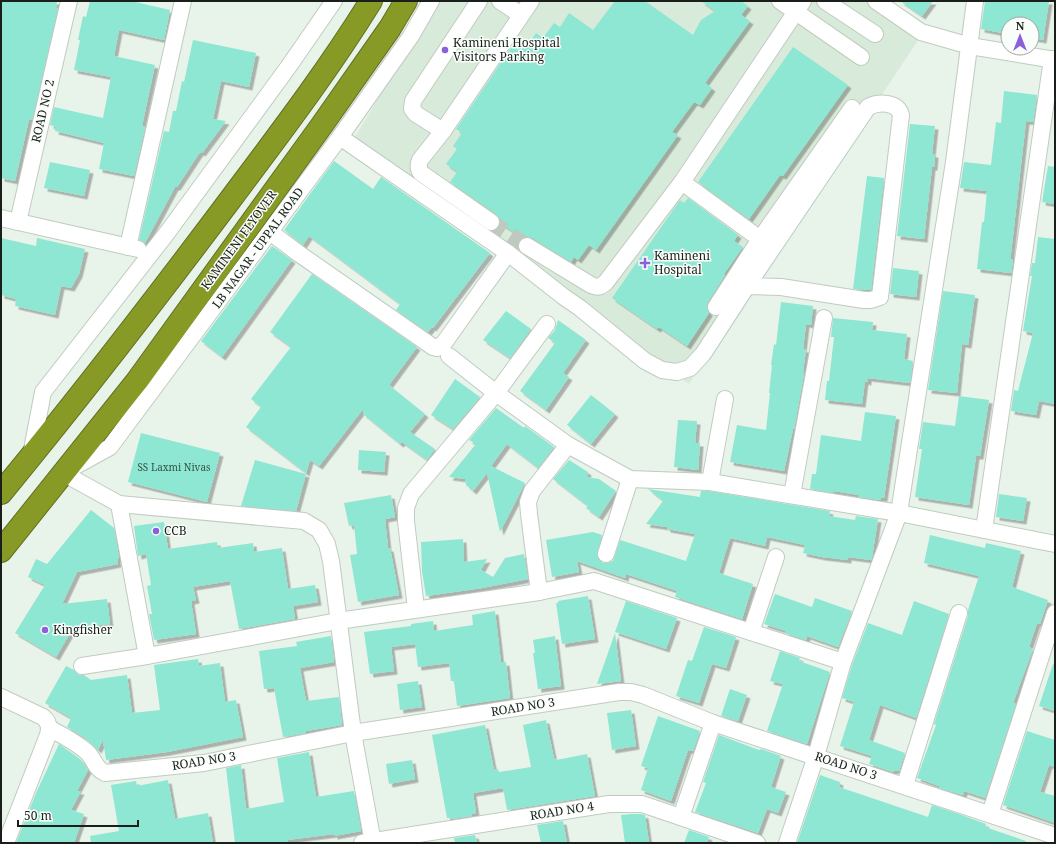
<svg xmlns="http://www.w3.org/2000/svg" width="1056" height="844" font-family="'Noto Serif',serif">
	<defs>
		<filter id="shadow"><feDropShadow dx="3.5" dy="3.5" stdDeviation="0" flood-color="#0004"/></filter>
	</defs>
	<rect width="100%" height="100%" fill="#e8f3e9"/>
	<polygon fill="#d8eada" points="436,1 866,1 919,39 689,384 352,142"/>
	<g fill="#8de7d3" filter="url(#shadow)">
		<polygon points="1,1 57,1 56,8 58,8 32,120 29,119 15,181 1,178"/>
		<polygon points="90,1 131,1 170,10 164,40 119,30 114,56 155,65 142,126 145,127 134,176 99,169 104,143 55,131 56,127 50,125 54,107 103,118 111,77 74,70 80,40 78,40 83,16 86,17"/>
		<polygon points="615,1 645,1 693,35 701,20 715,11 701,1 741,1 748,6 741,15 750,21 705,83 712,88 700,105 694,102 672,132 678,135 596,250 589,245 578,260 574,257 571,262 532,238 527,237 522,238 500,223 499,218 496,214 450,182 457,172 446,164 457,149 453,146 462,133 456,129 517,39 527,46 536,33 543,38 554,23 560,27 569,13 593,30"/>
		<polygon points="900,1 933,1 922,16"/>
		<polygon points="985,1 1049,1 1043,40 1032,38 1032,24 1008,24 1008,34 981,29"/>
		<polygon points="193,40 256,53 249,87 221,81 213,119 226,121 202,153 200,152 177,187 175,187 145,243 139,240 164,131 169,132 173,111 176,111 182,81 184,82"/>
		<polygon points="793,47 848,85 783,176 780,175 749,219 698,182"/>
		<polygon points="1004,91 1037,95 1033,122 1026,121 1011,253 1011,259 1013,260 1011,273 977,269 982,222 984,222 987,191 960,188 964,162 991,165 996,122 1001,123"/>
		<polygon points="910,124 935,126 932,154 935,154 934,167 932,167 924,239 897,236"/>
		<polygon points="334,161 373,189 381,177 490,253 433,328 432,327 428,332 396,310 400,304 309,236 303,245 284,230"/>
		<polygon points="50,162 90,170 84,196 44,188"/>
		<polygon points="1048,166 1055,167 1055,204 1042,202"/>
		<polygon points="867,176 884,178 871,290 869,290 853,289"/>
		<polygon points="688,198 738,235 734,241 743,247 724,274 725,275 708,302 707,307 709,313 687,346 659,327 657,329 612,298 680,200 684,203"/>
		<polygon points="1038,237 1055,239 1055,404 1039,401 1036,415 1011,411 1014,390 1018,391 1033,333 1023,331 1032,276 1030,276 1032,263 1035,263"/>
		<polygon points="1,238 36,246 37,238 85,249 79,274 71,288 61,286 55,315 15,306 16,299 1,295"/>
		<polygon points="272,246 292,260 222,357 201,341"/>
		<polygon points="893,268 919,271 916,297 890,294"/>
		<polygon points="312,274 417,347 389,385 425,414 410,432 435,449 427,460 402,442 400,444 363,414 363,409 319,466 310,460 306,473 246,427 261,407 251,399 291,347 270,332"/>
		<polygon points="943,291 975,295 968,345 962,344 957,393 928,390"/>
		<polygon points="781,302 813,306 811,325 806,324 803,349 806,349 803,372 804,372 803,379 794,429 793,429 784,471 730,462 737,425 766,430 770,393 769,393 772,365 771,365 774,344 776,345"/>
		<polygon points="506,311 531,329 510,358 483,340"/>
		<polygon points="833,318 873,322 872,330 907,334 904,359 913,361 910,383 868,378 868,382 865,381 862,404 825,400 827,381 829,381 834,337 831,337"/>
		<polygon points="558,320 586,340 563,373 569,377 546,410 520,391 555,343 548,338 555,330"/>
		<polygon points="455,379 480,397 453,429 431,415"/>
		<polygon points="591,395 615,414 591,444 567,425"/>
		<polygon points="959,396 989,400 980,456 976,456 969,505 915,497 922,449 919,449 923,422 955,426"/>
		<polygon points="496,408 524,428 525,426 554,447 538,468 507,444 491,466 525,483 500,532 487,473 473,491 466,485 465,479 449,477 476,444 469,440"/>
		<polygon points="865,412 896,416 884,498 881,498 881,500 858,497 859,495 834,491 833,493 810,489 812,474 816,474 821,435 861,441"/>
		<polygon points="678,420 697,421 695,443 700,443 698,470 674,467"/>
		<polygon points="141,433 220,453 207,502 128,482"/>
		<polygon points="359,450 386,452 384,472 358,470"/>
		<polygon points="255,460 306,474 296,511 241,506"/>
		<polygon points="569,460 588,472 587,477 599,479 616,491 599,517 586,508 588,506 553,479"/>
		<polygon points="648,489 700,497 701,491 709,491 830,511 829,516 855,520 856,516 878,519 872,557 871,560 848,557 848,560 822,557 803,553 805,545 767,537 765,546 730,538 719,573 753,584 742,619 675,597 677,591 626,574 625,578 577,561 579,572 552,577 546,540 593,532 602,535 597,556 599,560 603,563 608,563 613,561 620,540 686,561 695,534 667,529 667,527 646,524 663,501"/>
		<polygon points="999,494 1027,498 1023,521 996,517"/>
		<polygon points="391,495 395,517 385,519 388,548 390,548 399,595 358,602 350,555 357,554 354,525 349,526 344,503"/>
		<polygon points="91,510 114,528 119,558 117,559 118,564 77,572 62,604 107,599 110,624 73,628 56,657 15,633 45,585 28,577 36,559 47,564"/>
		<polygon points="164,522 168,549 217,542 218,548 253,543 254,552 282,548 288,589 315,585 318,602 293,606 295,619 239,629 230,581 193,587 196,600 191,601 196,634 154,640 149,614 152,614 147,586 151,585 146,554 138,556 134,526"/>
		<polygon points="930,535 985,548 986,543 1021,551 1012,587 1048,600 1040,624 1037,623 1029,647 1033,649 1013,703 1016,704 985,798 964,791 963,795 939,788 939,786 917,778 936,725 934,724 968,616 968,610 979,576 924,563"/>
		<polygon points="463,539 464,562 487,559 481,570 493,577 505,558 524,554 528,579 482,588 426,596 422,571 421,542"/>
		<polygon points="775,594 812,607 815,598 852,611 838,647 807,636 806,640 785,633 786,631 764,624"/>
		<polygon points="588,596 595,639 562,644 556,603 558,603 558,601"/>
		<polygon points="626,601 677,618 666,649 615,632"/>
		<polygon points="914,601 949,614 916,718 880,705 869,740 905,753 899,771 894,770 893,772 869,764 872,756 840,746 854,702 842,698 852,665 868,623 902,635"/>
		<polygon points="495,611 501,663 506,662 510,698 457,706 454,681 451,681 449,663 418,667 415,644 391,647 394,671 370,674 364,632 411,626 411,624 433,621 434,631 473,625 472,615"/>
		<polygon points="704,627 736,637 726,668 712,664 699,703 676,696 688,660 692,661"/>
		<polygon points="615,633 621,681 597,684"/>
		<polygon points="331,636 334,662 300,668 306,701 339,697 342,725 306,731 306,733 283,737 274,688 264,689 259,651 297,646 296,642"/>
		<polygon points="555,636 561,686 538,689 533,653 535,653 533,640"/>
		<polygon points="780,651 800,658 799,661 830,672 807,744 767,731 783,684 770,681"/>
		<polygon points="198,659 199,666 220,663 225,702 236,700 243,737 167,752 106,760 103,740 98,750 84,737 67,727 71,718 45,703 66,666 74,670 78,675 84,675 91,680 127,675 132,713 160,710 154,665"/>
		<polygon points="1053,664 1055,665 1055,711 1039,706"/>
		<polygon points="418,681 422,707 400,710 397,684"/>
		<polygon points="730,689 747,695 738,721 721,716"/>
		<polygon points="631,710 636,746 612,750 607,713"/>
		<polygon points="658,716 700,731 693,751 688,750 671,801 641,790 648,768 641,766"/>
		<polygon points="546,720 554,759 556,758 556,760 587,754 595,796 507,810 503,788 473,793 476,813 471,814 472,816 451,819 450,818 447,818 432,735 485,725 494,770 498,769 499,772 531,767 523,725"/>
		<polygon points="1027,731 1055,740 1055,767 1049,765 1040,792 1055,796 1055,823 1003,805"/>
		<polygon points="719,735 759,750 761,749 781,756 771,787 786,792 778,813 767,809 758,833 695,812 706,783 703,782"/>
		<polygon points="59,744 80,759 88,770 77,791 81,791 71,810 84,814 74,843 16,843 36,793"/>
		<polygon points="309,752 316,797 354,791 361,831 334,836 334,834 287,840 288,843 235,843 226,768 241,765 246,809 284,802 277,758"/>
		<polygon points="412,760 415,779 389,784 386,764"/>
		<polygon points="820,775 840,782 839,787 928,817 932,805 956,813 986,824 985,827 1026,841 1025,843 797,843"/>
		<polygon points="168,780 175,819 208,813 213,843 91,843 90,836 119,831 111,785 136,781 137,786"/>
		<polygon points="632,814 640,814 645,815 649,843 625,843 621,815"/>
		<polygon points="563,821 567,843 541,843 537,825"/>
		<polygon points="689,830 709,837 707,843 684,843"/>
		<polygon points="475,835 477,843 455,843 454,838"/>
	</g>
	<g fill="none" stroke-linecap="round" stroke-linejoin="round">
		<polyline stroke="#bfc9c0" stroke-width="16" stroke-dasharray="16 8" stroke-linecap="butt" points="491,222 527,246"/>
		<g stroke="#c0cbc1" stroke-width="18">
			<g id="minor">
				<polyline points="500,1 521,15"/>
				<polyline points="780,1 861,57"/>
				<polyline points="825,1 875,34"/>
				<polyline points="876,1 921,32 970,46 1055,60"/>
				<polyline points="443,131 416,114 412,109 413,101 479,1"/>
				<path d="M340 137 508 253 564 297 580 308 645 361 662 370 677 372 690 368 703 354 747 286 868 107C878 102 897 101 901 115L880 297 871 300H864L781 287 747 286"/>
				<polyline points="682,182 760,239"/>
				<polyline points="1,218 138,249"/>
				<polyline points="18,222 69,1"/>
				<path d="M491 222 421 173C418 169 418 165 420 160L443 131 531 1"/>
				<polyline points="270,232 298,253 433,347 437,348 444,343 508,253"/>
				<path d="M527 246 591 285C598 288 601 287 606 282L682 182 803 1"/>
				<polyline points="128,247 183,1"/>
				<polyline points="716,307 760,239 852,108"/>
				<polyline points="449,356 496,393 568,445 630,479 710,482 899,513 1055,544"/>
				<polyline points="31,455 43,392 167,233 289,66 334,1"/>
				<polyline points="70,469 110,447 340,137 411,36 431,1"/>
				<polyline points="63,473 119,504 304,521 319,530 327,544 331,561 353,733 373,843"/>
				<polyline points="710,482 725,399"/>
				<polyline points="792,495 824,318"/>
				<polyline points="119,504 147,656"/>
				<polyline points="984,530 1052,59"/>
				<polyline points="606,554 630,479"/>
				<polyline points="539,592 529,514 528,502 532,491 568,445"/>
				<polyline points="416,609 406,521 406,508 411,494 496,393 547,324"/>
				<polyline points="751,632 776,557"/>
				<polyline points="82,666 147,656 338,621 539,592 594,581 843,662 899,513 954,162 975,1"/>
				<path d="M1 697 43 717C49 722 50 727 48 735L6 843"/>
				<path d="M49 728C62 735 76 742 87 752 94 758 95 769 105 773L204 763 353 733 619 692H631L643 695 713 723 1055 836"/>
				<polyline points="905,785 959,613"/>
				<polyline points="990,814 1055,613"/>
				<polyline points="681,817 713,723"/>
				<polyline points="362,843 609,804 642,804 757,843"/>
				<polyline points="787,843 816,756 843,662"/>
			</g>
		</g>
		<g stroke="#626f22" stroke-width="24">
			<g id="highway">
				<path d="M1 493C81 396 158 296 233 196 281 132 329 69 371 1"/>
				<polyline points="1,551 137,381 322,125 390,28 406,1"/>
			</g>
		</g>
		<use href="#minor" stroke="#fff" stroke-width="16"/>
		<use href="#highway" stroke="#889a26" stroke-width="22"/>
	</g>
	<g fill="#8b60da" stroke="#fafefa" stroke-width="1.5">
		<circle cx="445" cy="50" r="4"/>
		<path d="M643 257h4v4h4v4h-4v4h-4v-4h-4v-4h4z"/>
		<circle cx="156" cy="531" r="4"/>
		<circle cx="45" cy="630" r="4"/>
	</g>
	<g text-anchor="middle" stroke-width="3" stroke-linejoin="round" paint-order="stroke">
		<g font-size="10" fill="#375149">
			<text x="174" y="471">SS Laxmi Nivas</text>
		</g>
		<g font-size="12" fill="#1a1f1b" stroke="#fafefa" text-anchor="start">
			<text x="453" y="47">Kamineni Hospital<tspan x="453" dy="14">Visitors Parking</tspan></text>
			<text x="654" y="260">Kamineni<tspan x="654" dy="14">Hospital</tspan></text>
			<text x="164" y="535">CCB</text>
			<text x="53" y="634">Kingfisher</text>
		</g>
		<g font-size="12" fill="#1a1f1b" stroke="#fafefa">
			<text transform="translate(43 111) rotate(-77)" y="4">ROAD NO 2</text>
			<text transform="translate(239 240) rotate(-54)" y="4">KAMINENI FLYOVER</text>
			<text transform="translate(258 248) rotate(-54)" y="4">LB NAGAR - UPPAL ROAD</text>
			<text transform="translate(523 707) rotate(-9)" y="4">ROAD NO 3</text>
			<text transform="translate(204 761) rotate(-9)" y="4">ROAD NO 3</text>
			<text transform="translate(846 766) rotate(18)" y="4">ROAD NO 3</text>
			<text transform="translate(562 811) rotate(-9)" y="4">ROAD NO 4</text>
		</g>
	</g>
	<rect width="1056" height="844" fill="none" stroke="#1a1f1b" stroke-width="4"/>
	<g transform="translate(1020 36)"><circle r="19" fill="#fafefa" stroke="#a0a5a1"/>
	<path d="M0-3L7 15L0 10L-7 15Z" fill="#8b60da"/>
	<text y="-6" font-size="11" font-weight="bold" text-anchor="middle" fill="#1a1f1b">N</text>
	</g>
	<path d="M18 820v6h120v-6" fill="none" stroke="#1a1f1b" stroke-width="2"/>
	<text x="24" y="820" font-size="12" fill="#1a1f1b" stroke="#fafefa" stroke-width="3" paint-order="stroke">50 m</text>
</svg>
